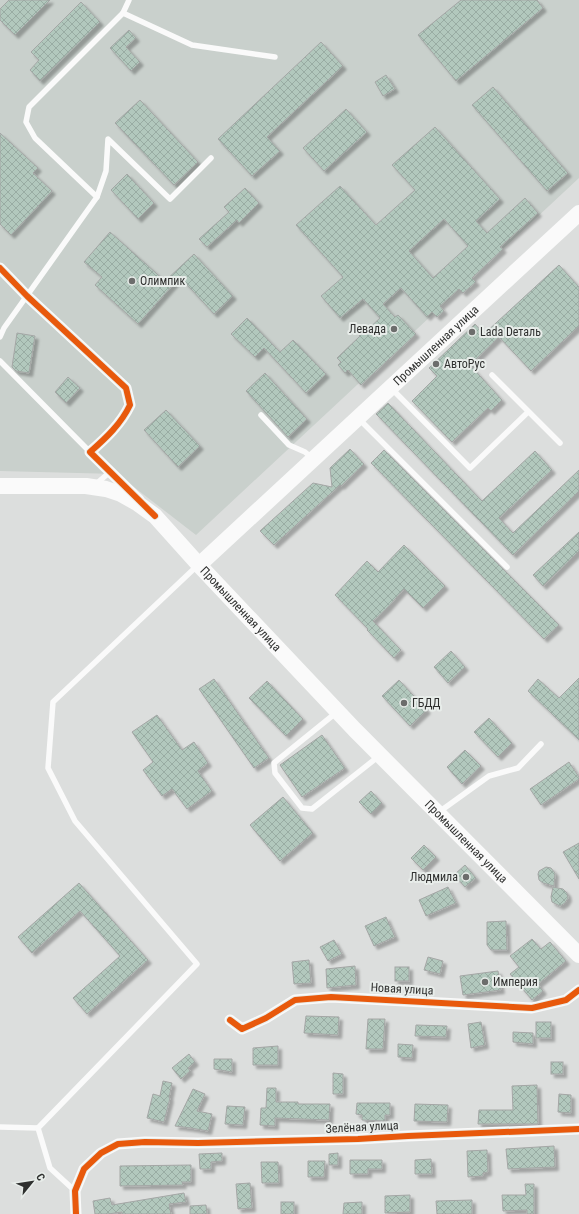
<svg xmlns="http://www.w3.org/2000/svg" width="579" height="1214" font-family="'Roboto Condensed',sans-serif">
	<defs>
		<pattern id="building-cross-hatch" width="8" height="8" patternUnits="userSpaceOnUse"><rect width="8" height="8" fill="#b2c8bd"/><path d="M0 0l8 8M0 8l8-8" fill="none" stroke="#99aca3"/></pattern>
		<filter id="shadow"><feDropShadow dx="3.5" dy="3.5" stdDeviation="1" flood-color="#0004"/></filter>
	</defs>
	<rect width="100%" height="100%" fill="#dcdedd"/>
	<polygon fill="#c9d0cc" points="0,0 579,0 579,178 196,535 117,474 0,471"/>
	<g fill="url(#building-cross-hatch)" stroke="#a4a6a5" fill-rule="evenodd" filter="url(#shadow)">
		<polygon points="9,0 50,0 15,35 0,20 0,9"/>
		<polygon points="461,0 537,0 543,8 456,81 418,35"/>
		<polygon points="81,2 100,22 40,81 30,70 39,60 31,52"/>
		<polygon points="129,30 136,38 126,47 140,62 131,71 110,48"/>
		<polygon points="321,42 343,66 267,137 280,151 252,176 218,139"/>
		<polygon points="386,75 395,89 383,96 375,82"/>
		<polygon points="493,87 568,173 547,191 472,105"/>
		<polygon points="140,100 198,162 174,185 115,123"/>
		<polygon points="346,109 367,132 324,171 303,148"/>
		<path d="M435 127 500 199 476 221 487 233 525 198 538 213 500 247 503 249 472 278 476 282 463 293 459 289 440 306 444 311 437 317 432 312 427 317 401 288 383 304 395 317 398 315 416 334 361 385 348 370 345 373 338 365 341 362 337 358 360 336 357 333 363 327 366 331 380 318 363 299 340 318 321 296 343 277 296 225 340 186 376 225 415 190 392 165ZM444 219 468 246 433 278 409 251Z"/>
		<polygon points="0,133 38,168 33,173 52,191 11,235 0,224"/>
		<polygon points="127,174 154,203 138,219 111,190"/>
		<polygon points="245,188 259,203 239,223 237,220 207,247 199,239 229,212 224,207"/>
		<polygon points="110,232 165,281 194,254 233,296 214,314 180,277 138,324 95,285 102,277 84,262"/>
		<polygon points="559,265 579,287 579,326 531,371 499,337 470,365 502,400 491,411 488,408 452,442 412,401 437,376 429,368 475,324 484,334"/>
		<polygon points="247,318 280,352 293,340 326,374 306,393 264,348 255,357 231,334"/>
		<polygon points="17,333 35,336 29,373 16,371 12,367"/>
		<polygon points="265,373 307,419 288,437 246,391"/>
		<polygon points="68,377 80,388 66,403 55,392"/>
		<polygon points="388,403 482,501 535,451 552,470 499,518 513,533 579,470 579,491 513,555 376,414"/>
		<polygon points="166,410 200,446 178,467 144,430"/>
		<polygon points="350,449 364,464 341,486 340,485 274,545 260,531 313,483 332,487 330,468"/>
		<polygon points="384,450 559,625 544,639 371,463"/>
		<polygon points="579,532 579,551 543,586 533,575"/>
		<polygon points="404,545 445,586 423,608 404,589 387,608 373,621 401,650 394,658 367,630 368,629 335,595 367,561 378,572"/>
		<polygon points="451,651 465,667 448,683 434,667"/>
		<polygon points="579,678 579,740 528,691 538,679 559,698"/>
		<polygon points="214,679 269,758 254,768 199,689"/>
		<polygon points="399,680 427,710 410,726 382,696"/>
		<polygon points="267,681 303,719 286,736 249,698"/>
		<polygon points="157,715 182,750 194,742 208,763 198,771 212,791 187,809 172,789 162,796 143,770 153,762 132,732"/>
		<polygon points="489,718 512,743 498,757 474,732"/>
		<polygon points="322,735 345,768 302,797 280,765"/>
		<polygon points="465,750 481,766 462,784 447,767"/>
		<polygon points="569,762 579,777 579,779 541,805 530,789"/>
		<polygon points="371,791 382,803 371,814 359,802"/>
		<polygon points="283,797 313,833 280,861 250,825"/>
		<polygon points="579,843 579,879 563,852"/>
		<polygon points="424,845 436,857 423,870 411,858"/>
		<polygon points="465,865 476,878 465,887 454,875"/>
		<polygon points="546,867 551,868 555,873 554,886 543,883 539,880 538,874 539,871"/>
		<polygon points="79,883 148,960 87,1014 73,998 120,956 80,911 32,953 18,937"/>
		<polygon points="448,887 456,903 426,916 419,900"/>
		<polygon points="553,887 563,889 567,893 568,898 565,903 560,906 552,902 551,897"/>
		<polygon points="386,917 395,937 374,946 365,926"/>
		<polygon points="506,921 507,950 491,950 487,945 487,922"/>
		<polygon points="532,939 541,949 550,942 566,961 538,984 543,991 532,1000 510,974 519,967 510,956"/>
		<polygon points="334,940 342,954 328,961 320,947"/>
		<polygon points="428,957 443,961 440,974 424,970"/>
		<polygon points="309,960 311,983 294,984 292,962"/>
		<polygon points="355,966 356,985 327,988 326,969"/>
		<rect x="395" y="967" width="14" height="14"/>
		<polygon points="498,971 501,990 463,995 460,976"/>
		<polygon points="306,1016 339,1017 338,1035 304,1033"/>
		<polygon points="368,1019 385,1019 383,1049 366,1049"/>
		<polygon points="481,1022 485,1045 471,1048 468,1024"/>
		<rect x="536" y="1022" width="15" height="16"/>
		<polygon points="416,1025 447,1026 446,1037 415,1036"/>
		<polygon points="513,1032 533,1033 533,1044 513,1042"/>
		<polygon points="398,1044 413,1045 412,1058 398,1057"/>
		<polygon points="278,1046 278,1065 253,1065 253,1048"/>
		<polygon points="189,1054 195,1062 188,1068 190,1071 181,1079 172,1068"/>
		<polygon points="214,1059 232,1059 232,1072 214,1069"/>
		<rect x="551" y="1062" width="12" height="12"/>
		<polygon points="333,1073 343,1074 343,1094 333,1094"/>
		<polygon points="163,1081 172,1083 169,1098 170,1098 164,1122 147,1118 153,1094 160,1096"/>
		<polygon points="537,1085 538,1124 478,1124 479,1110 513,1110 512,1086"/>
		<polygon points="267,1088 276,1088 276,1102 298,1102 298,1104 330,1104 329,1120 275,1118 275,1126 260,1125 261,1108 266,1108"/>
		<polygon points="193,1089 205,1094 197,1111 212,1114 208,1131 191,1128 175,1126"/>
		<polygon points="559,1094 571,1095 571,1113 558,1112"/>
		<polygon points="357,1103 390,1103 390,1115 385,1115 385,1121 362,1120 362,1115 356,1114"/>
		<polygon points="415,1104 448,1105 447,1122 414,1121"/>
		<polygon points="227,1106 245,1107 243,1125 225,1124"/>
		<polygon points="554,1146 555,1167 508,1169 506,1149"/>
		<polygon points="487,1150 488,1172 483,1173 483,1176 468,1177 467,1151"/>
		<polygon points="222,1153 222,1161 211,1162 211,1169 200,1169 199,1154"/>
		<polygon points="338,1153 338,1165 329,1165 329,1154"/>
		<polygon points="431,1159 432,1174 415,1174 415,1160"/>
		<polygon points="350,1160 382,1160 382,1169 368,1169 368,1174 350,1174"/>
		<polygon points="308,1161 325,1161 324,1177 308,1177"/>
		<polygon points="261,1162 278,1162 279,1183 262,1183"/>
		<polygon points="191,1165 191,1182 182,1182 183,1185 120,1186 120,1166"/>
		<polygon points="250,1183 252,1208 238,1209 236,1184"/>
		<polygon points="525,1184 534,1184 534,1214 527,1214 527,1210 503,1211 502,1195 526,1195"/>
		<polygon points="184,1193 186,1202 169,1204 171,1214 122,1214 122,1212 108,1214 95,1214 93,1201 110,1198 112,1205"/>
		<polygon points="410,1195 410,1212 385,1213 385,1196"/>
		<polygon points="472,1200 472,1214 437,1214 436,1201"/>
		<rect x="281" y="1202" width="13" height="12"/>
		<polygon points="362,1202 362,1214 343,1214 344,1203"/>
		<polygon points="206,1205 207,1214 190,1214 190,1206"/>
	</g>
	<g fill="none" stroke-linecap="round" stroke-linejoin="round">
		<g stroke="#fafafa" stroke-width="5.5">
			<polyline points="123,13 129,0"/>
			<polyline points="97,197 106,171 108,139 170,199 211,158"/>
			<polyline points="0,337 4,328 97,197 35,138 26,122 29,107 123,13 192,45 275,57"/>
			<polyline points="0,361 90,452"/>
			<polyline points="492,375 560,443"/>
			<polyline points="391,388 470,468 528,412"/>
			<polyline points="261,415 289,445 305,452 312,458"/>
			<polyline points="359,419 507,567"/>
			<polyline points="96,484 111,471"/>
			<polyline points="337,712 274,763 275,773 302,808 312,809 379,756"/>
			<polyline points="439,812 489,776 518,768 541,744"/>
			<polyline points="0,1127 38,1128 197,964 75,821 48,768 53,702 198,565"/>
			<polyline points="38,1128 50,1168 75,1191"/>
		</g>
		<g stroke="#fafafa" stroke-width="11">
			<path d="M0 268 27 296 126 388 130 405C121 424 106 438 90 452L139 500"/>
			<polyline points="230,1020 242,1029 266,1018 295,1000 331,997 532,1008 566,1000 579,990"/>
			<polyline points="76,1214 75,1191 84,1169 101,1153 118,1144 145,1142 198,1143 358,1139 408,1136 579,1129"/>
		</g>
		<g stroke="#fafafa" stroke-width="16">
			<path id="s1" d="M0 486H86L106 489 121 494 137 503 155 516 199 565 355 730 579 955"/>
			<path id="s2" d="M199 565 579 213"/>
		</g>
		<g stroke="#e8edea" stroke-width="8">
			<g id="cycleway">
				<path d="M0 268 27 296 126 388 130 405C121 424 106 438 90 452L155 516"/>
				<polyline points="230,1020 242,1029 266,1018 295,1000 331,997 532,1008 566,1000 579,990"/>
				<polyline points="76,1214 75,1191 84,1169 101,1153 118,1144 145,1142 198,1143 358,1139 408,1136 579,1129"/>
			</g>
		</g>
		<use href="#cycleway" stroke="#e8590c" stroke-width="6"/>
	</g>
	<g fill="#6c6d6c" stroke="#e8edea" stroke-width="1.5">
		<circle cx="132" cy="281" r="4"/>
		<circle cx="394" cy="329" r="4"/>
		<circle cx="472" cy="332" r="4"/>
		<circle cx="436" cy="364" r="4"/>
		<circle cx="404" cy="703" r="4"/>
		<circle cx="466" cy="877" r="4"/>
		<circle cx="485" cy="982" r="4"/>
	</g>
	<g text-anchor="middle" stroke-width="4" stroke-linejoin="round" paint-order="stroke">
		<g font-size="12" fill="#2f302f" stroke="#e8edea" text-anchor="start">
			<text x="140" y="285">Олимпик</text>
			<text x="386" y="333" text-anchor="end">Левада</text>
			<text x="480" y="336">Lada Dеталь</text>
			<text x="444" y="368">АвтоРус</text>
			<text x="412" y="707">ГБДД</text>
			<text x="458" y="881" text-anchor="end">Людмила</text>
			<text x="493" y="986">Империя</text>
		</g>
		<g font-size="12" fill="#2f302f" stroke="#e8edea">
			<text dy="4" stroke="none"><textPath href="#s2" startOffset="323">Промышленная улица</textPath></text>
			<text dy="4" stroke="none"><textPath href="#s1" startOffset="289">Промышленная улица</textPath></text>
			<text dy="4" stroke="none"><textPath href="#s1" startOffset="613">Промышленная улица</textPath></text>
			<text transform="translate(402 989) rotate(3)" y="4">Новая улица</text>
			<text transform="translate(362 1127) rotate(-3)" y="4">Зелёная улица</text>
		</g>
	</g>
	<g transform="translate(32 1182) rotate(60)" stroke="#e8edea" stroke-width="3" paint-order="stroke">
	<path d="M0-3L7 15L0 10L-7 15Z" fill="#2f302f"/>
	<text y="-6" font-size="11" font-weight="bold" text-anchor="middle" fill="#2f302f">С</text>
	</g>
</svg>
